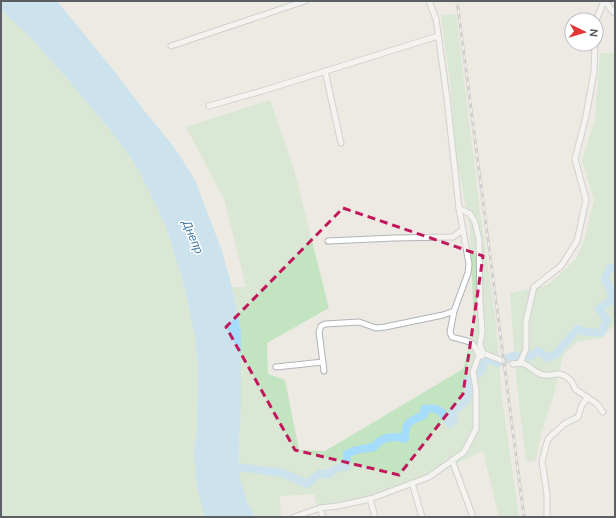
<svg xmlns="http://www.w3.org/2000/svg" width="616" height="518" font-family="'DM Sans',sans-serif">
	<rect width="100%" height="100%" fill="#edeae3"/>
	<g fill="#c2e4c0">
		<polygon points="1,9 29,36 64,75 115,136 137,167 165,224 184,284 195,337 198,369 197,401 197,433 194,449 197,488 205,517 1,517"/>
		<polygon points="456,14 480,211 496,323 502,399 519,517 499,517 483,451 456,464 432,478 372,502 318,511 314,494 280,496 281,517 255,517 248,504 240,480 239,443 241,407 241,331 232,287 246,287 224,199 186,127 270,100 295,173 329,308 267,343 268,374 285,380 299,450 325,451 463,369 474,329 470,227 456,155 450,82 441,15"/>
		<polygon points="600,53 615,53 615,325 601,338 577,342 563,355 554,394 542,431 535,461 526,462 516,376 510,293 548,285 576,259 585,238 594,200 582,160 595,120"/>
	</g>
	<polygon fill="#a5dbfb" points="1,1 57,1 115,72 146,113 174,147 195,180 222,251 232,287 241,331 241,407 239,443 240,480 248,504 255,517 205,517 197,488 195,466 194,449 197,433 197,401 198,369 195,337 184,284 165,224 137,167 115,136 64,75 29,36 2,11"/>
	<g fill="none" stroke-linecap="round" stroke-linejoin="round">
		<path stroke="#a5dbfb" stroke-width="8" d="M230 466 283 473 307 484 320 473 326 475 339 467H346L347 454C355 449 365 449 374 447 381 437 394 435 405 439 405 422 409 421 424 415V409C439 407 442 411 450 424L454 420 453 411 463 404 471 392 466 383 470 378 480 372 486 359 499 363 512 356 529 357 539 351 547 358 556 354 577 329 587 332 601 333 607 320 599 309 614 298 605 279 609 268H615"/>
		<polyline stroke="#c8c7c3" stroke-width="5" stroke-dasharray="5 2.5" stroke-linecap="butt" points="503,361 513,364"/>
		<g stroke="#b0b4b8" stroke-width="7">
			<g id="street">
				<polyline points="605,1 613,12 615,13"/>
				<polyline points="596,21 604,1"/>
				<polyline points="171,46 305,1"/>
				<polyline points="325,71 341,143"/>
				<polyline points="209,106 262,91 438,36"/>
				<polyline points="459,208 470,214 475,222 479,240 480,302 482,331 480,345 483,353 503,361"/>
				<polyline points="328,241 394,238 453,237 462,230"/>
				<path d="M454 311 450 332 452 337C467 342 472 338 479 355L482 356"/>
				<polyline points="520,363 526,349 526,321 534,287 561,266 577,241 586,200 575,159 586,116 594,72 595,44"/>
				<path d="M513 364C530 360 531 373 544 375 549 376 553 374 557 374 566 374 573 381 575 389L597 404 603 412"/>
				<polyline points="276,367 323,362"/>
				<polyline points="324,371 319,332 321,326 325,324 359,322 376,328 385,327 443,315 454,311 468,273 469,264 459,208 447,98 436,19 429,1"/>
				<polyline points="452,460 473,517"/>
				<polyline points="412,483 422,517"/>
				<polyline points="370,499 375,517"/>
				<polyline points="294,517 320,508"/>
				<polyline points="323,517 320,508 338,506 370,499 429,477 464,452 476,429 476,389 473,372 479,355"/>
				<polyline points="547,517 547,495 542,461 548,439 564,424 578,417 582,405 587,398"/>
			</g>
		</g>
		<use href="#street" stroke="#fff" stroke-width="5"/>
		<g stroke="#b1b2b3" stroke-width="3">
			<polyline id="rail" points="457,1 524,517"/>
		</g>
		<use href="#rail" stroke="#fff" stroke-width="1.5" stroke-dasharray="4.5" stroke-linecap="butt"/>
	</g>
	<path d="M0 0H616V518H0ZM343 208 483 256 463 394 399 475 295 450 226 327Z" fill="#edeae3" fill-opacity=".55" fill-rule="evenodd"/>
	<path fill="none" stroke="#c2185b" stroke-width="3" stroke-dasharray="8 5" stroke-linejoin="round" d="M343 208 483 256 463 394 399 475 295 450 226 327Z"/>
	<g text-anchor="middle" stroke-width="3" stroke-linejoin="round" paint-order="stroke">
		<g font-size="12" font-style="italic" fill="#4077a3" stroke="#fff">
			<text transform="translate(193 237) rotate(67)" y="4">Днепр</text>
		</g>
	</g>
	<rect width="616" height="518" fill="none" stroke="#5b5f63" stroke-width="4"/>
	<g transform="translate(584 32) rotate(95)"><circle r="19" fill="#ffffff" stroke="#bdbfc1"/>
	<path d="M0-3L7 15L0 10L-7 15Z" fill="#e13635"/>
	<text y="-6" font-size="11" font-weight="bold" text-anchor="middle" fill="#5b5f63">N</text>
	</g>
</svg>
